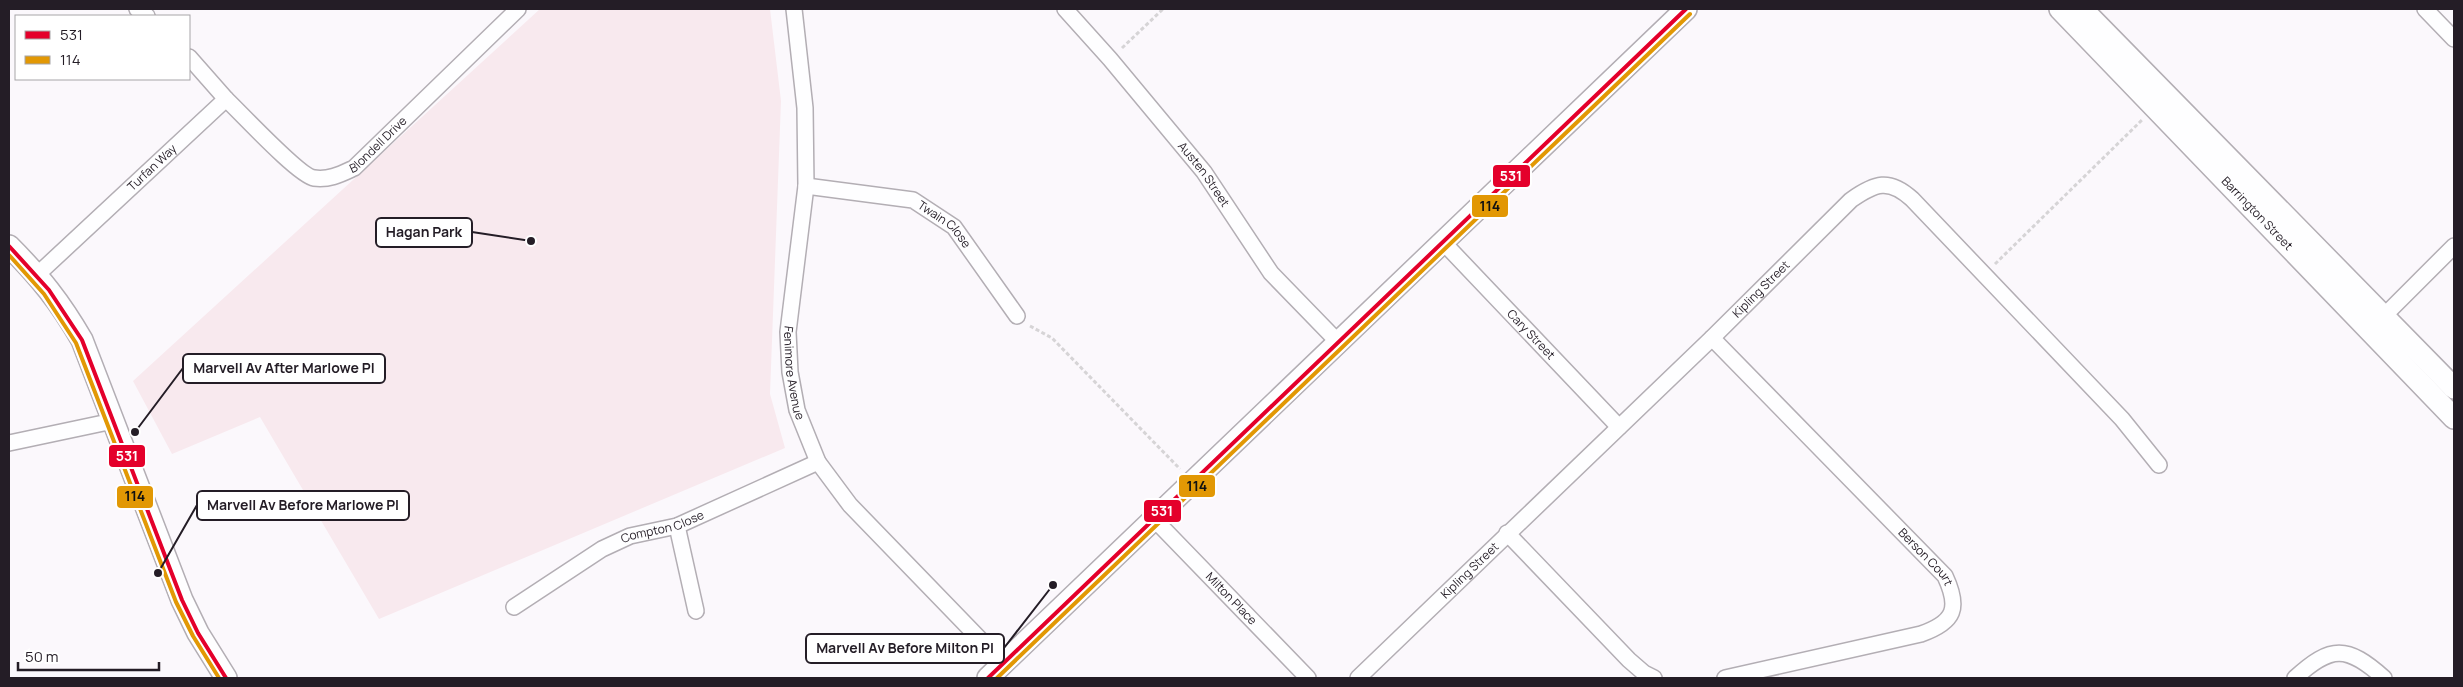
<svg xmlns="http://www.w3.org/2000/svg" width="2463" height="687" font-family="Manrope,sans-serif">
	<rect width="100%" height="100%" fill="#fbf8fc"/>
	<polygon fill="#f8e9ee" points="540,9 770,9 781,101 770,394 785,448 379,619 260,417 172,454 133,381"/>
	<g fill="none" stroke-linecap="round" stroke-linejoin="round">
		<g stroke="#b3aeb4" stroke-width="18">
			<g id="street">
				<polyline points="137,9 147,16"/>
				<path id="s1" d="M794 9 805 108 806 186 788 332 790 372 797 410 818 462 850 505 1004 664"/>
				<path id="s2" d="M1065 9 1110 59 1204 172 1271 273 1338 342"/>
				<polyline points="2425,9 2454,39"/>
				<path id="s3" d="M226 99C241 113 299 176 314 178 330 180 341 174 354 168L518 9"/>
				<path id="s4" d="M806 186 913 200 954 227 1017 316"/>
				<path id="s5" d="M1442 241 1619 427"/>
				<path id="s6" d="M38 274 226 99 189 57"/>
				<polyline points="2377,323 2454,246"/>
				<path id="s7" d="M1712 338 1945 576C1960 608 1955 622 1921 634L1725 678"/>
				<polyline points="9,443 113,421"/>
				<path id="s8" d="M1154 519 1308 678"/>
				<polyline points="677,526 696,611"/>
				<polyline points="1507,533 1629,660 1644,673 1654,678"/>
				<path id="s9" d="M514 607 602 549 630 536 677 526 818 462"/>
				<path id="s10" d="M1358 678 1712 338 1851 200C1875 183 1889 178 1912 199L2122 419 2159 465"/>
				<path d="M2295 678C2331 645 2347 645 2384 678"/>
			</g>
		</g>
		<g stroke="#b3aeb4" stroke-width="24">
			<g id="secondary">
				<path id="s11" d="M2060 9 2454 418"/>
				<polyline points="2082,9 2454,388"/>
				<path d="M9 246C40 277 60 302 82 340L182 600 198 633 226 678"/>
				<polyline points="988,678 1686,9"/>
			</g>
		</g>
		<g stroke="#d6d4d6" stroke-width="3" stroke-dasharray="4 2.5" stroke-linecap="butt">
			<polyline points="1122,48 1163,9"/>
			<polyline points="1995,264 2142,120"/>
			<polyline points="1030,326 1052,338 1180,469"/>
		</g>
		<use href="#street" stroke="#fefeff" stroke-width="15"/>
		<use href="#secondary" stroke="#fefeff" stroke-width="21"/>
		<g stroke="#fff" stroke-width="8">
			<g id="bus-1">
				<polyline points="9,246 49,290 82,340 182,600 198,633 226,678"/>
				<polyline points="988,678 1686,9"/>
			</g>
		</g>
		<g stroke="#fff" stroke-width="8">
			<g id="bus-2">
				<polyline points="9,255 44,294 76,343 176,602 193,636 219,678"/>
				<polyline points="997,678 1690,14"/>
			</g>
		</g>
		<use href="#bus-1" stroke="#e4002b" stroke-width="4"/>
		<use href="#bus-2" stroke="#e29804" stroke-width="4"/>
	</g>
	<g text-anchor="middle" stroke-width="4.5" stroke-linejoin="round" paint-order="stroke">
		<g font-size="12" fill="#241d26" stroke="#fff">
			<text dy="4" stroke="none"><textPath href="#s3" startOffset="194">Blondell Drive</textPath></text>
			<text dy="4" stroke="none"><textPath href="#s6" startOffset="156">Turfan Way</textPath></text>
			<text dy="4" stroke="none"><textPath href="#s2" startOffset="216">Austen Street</textPath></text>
			<text dy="4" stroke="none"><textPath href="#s11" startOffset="284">Barrington Street</textPath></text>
			<text dy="4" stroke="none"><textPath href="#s4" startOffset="148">Twain Close</textPath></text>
			<text dy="4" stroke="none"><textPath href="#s10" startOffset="560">Kipling Street</textPath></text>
			<text dy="4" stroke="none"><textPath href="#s5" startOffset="129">Cary Street</textPath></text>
			<text dy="4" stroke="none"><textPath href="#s1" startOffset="366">Fenimore Avenue</textPath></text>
			<text dy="4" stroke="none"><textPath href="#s9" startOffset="170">Compton Close</textPath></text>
			<text dy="4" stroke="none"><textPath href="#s7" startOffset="306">Berson Court</textPath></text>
			<text dy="4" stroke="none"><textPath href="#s10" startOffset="155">Kipling Street</textPath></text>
			<text dy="4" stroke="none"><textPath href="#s8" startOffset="111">Milton Place</textPath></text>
		</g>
	</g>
	<path fill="none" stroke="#241d26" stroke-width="2" d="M531 241L472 232M135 432L183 368M158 573L197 505M1053 585L1004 648"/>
	<g fill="#241d26" stroke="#fff" stroke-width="2">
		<circle cx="531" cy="241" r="5"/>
		<circle cx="135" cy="432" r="5"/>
		<circle cx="158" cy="573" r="5"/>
		<circle cx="1053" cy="585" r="5"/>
	</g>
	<g fill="#fff" stroke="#241d26" stroke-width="2">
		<rect x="376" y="218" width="96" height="29" rx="5"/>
		<rect x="183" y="354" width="202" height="29" rx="5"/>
		<rect x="197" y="491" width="212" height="29" rx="5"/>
		<rect x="806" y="634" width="198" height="29" rx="5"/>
	</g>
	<g font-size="14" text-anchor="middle" font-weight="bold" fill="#241d26">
		<text x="424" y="237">Hagan Park</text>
		<text x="284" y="373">Marvell Av After Marlowe Pl</text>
		<text x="303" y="510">Marvell Av Before Marlowe Pl</text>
		<text x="905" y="653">Marvell Av Before Milton Pl</text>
	</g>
	<g stroke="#fff" stroke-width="2">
		<rect x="1492" y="164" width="39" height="24" rx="5" fill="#e4002b"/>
		<rect x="1471" y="194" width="38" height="24" rx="5" fill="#e29804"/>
		<rect x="108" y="444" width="38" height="24" rx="5" fill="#e4002b"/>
		<rect x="1178" y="474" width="38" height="24" rx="5" fill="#e29804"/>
		<rect x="116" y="485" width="38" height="24" rx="5" fill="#e29804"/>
		<rect x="1143" y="499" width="39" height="24" rx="5" fill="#e4002b"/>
	</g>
	<g font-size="14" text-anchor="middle" font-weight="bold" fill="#fff">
		<text x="1511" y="181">531</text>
		<text x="127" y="461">531</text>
		<text x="1162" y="516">531</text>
	</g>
	<g font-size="14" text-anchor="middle" font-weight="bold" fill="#111">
		<text x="1490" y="211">114</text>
		<text x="1197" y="491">114</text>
		<text x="135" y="501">114</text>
	</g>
	<rect width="2463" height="687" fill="none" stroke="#241d26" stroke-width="20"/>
	<rect x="15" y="15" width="175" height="65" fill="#ffffff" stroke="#a7a5a8"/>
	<rect x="25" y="31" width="25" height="8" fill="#e4002b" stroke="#a7a5a8"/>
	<text x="60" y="40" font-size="15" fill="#241d26">531</text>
	<rect x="25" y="56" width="25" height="8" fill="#e29804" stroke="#a7a5a8"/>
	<text x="60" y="65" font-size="15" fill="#241d26">114</text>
	<path d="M18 662v8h141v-8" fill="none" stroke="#241d26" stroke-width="2.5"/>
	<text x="25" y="662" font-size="15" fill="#241d26" stroke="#ffffff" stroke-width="4" paint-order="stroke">50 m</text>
</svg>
